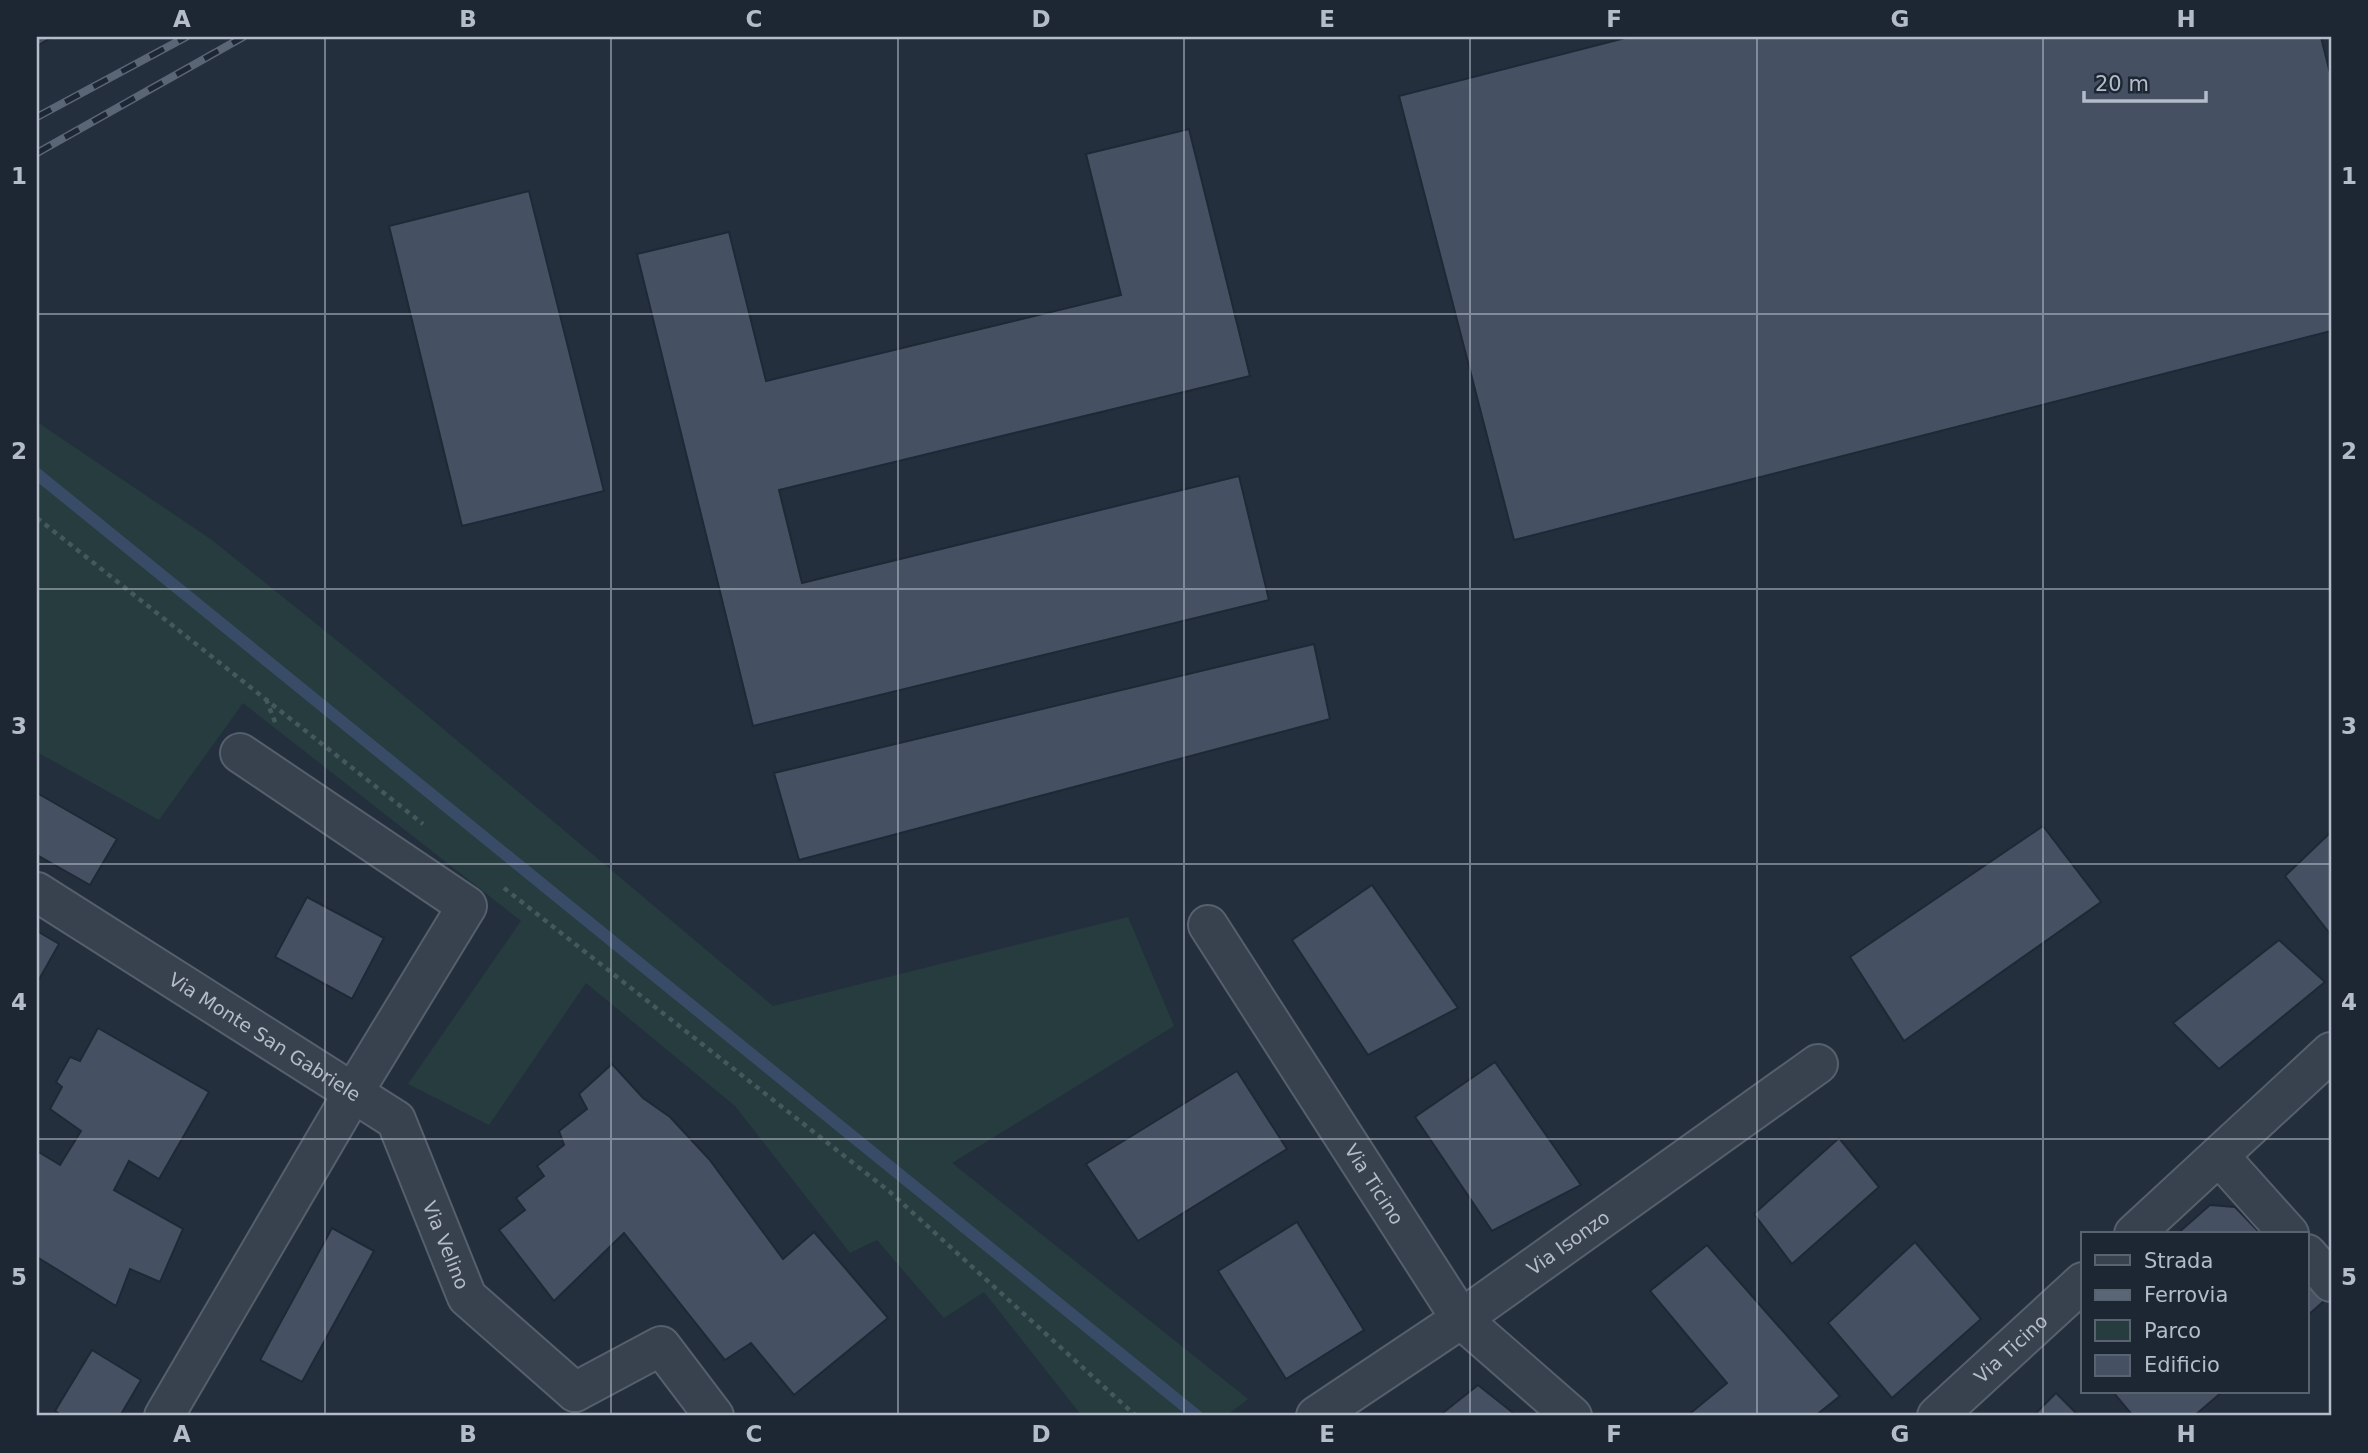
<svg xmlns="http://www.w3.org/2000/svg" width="2368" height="1453" font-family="'DejaVu Sans',sans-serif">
	<rect width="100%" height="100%" fill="#242f3e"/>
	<polygon fill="#263c3f" points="37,422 212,540 366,664 773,1006 1128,917 1174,1026 952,1163 1248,1399 1226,1416 1082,1416 984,1292 944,1318 877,1240 850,1253 735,1106 586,983 489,1125 408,1084 521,921 243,703 159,820 37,752"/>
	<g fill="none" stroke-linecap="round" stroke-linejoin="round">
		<polyline stroke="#394c67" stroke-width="12" points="37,474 1197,1416"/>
	</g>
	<g fill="#455162" stroke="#1f2835" stroke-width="2">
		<polygon points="37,37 52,37 37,46"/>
		<polygon points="1629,37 2321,37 2331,77 2331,331 1514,540 1399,96"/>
		<polygon points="1189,129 1250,376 779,490 802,583 1239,476 1269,600 753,726 637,254 729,232 766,381 1121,295 1086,154"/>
		<polygon points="529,191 604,491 462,526 389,226"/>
		<polygon points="1314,644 1330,719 799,860 774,773"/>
		<polygon points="37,793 117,839 90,885 37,855"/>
		<polygon points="2043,826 2101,902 1904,1041 1850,957"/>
		<polygon points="2331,832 2331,935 2285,876"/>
		<polygon points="1372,885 1458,1008 1368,1055 1292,940"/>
		<polygon points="307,897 384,938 352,999 275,957"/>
		<polygon points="37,931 59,944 37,983"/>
		<polygon points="2279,940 2325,982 2219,1069 2173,1023"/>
		<polygon points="98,1028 209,1092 159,1179 129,1161 114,1190 183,1229 160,1282 130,1269 116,1306 37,1257 37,1151 60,1165 81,1131 50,1109 62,1087 56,1082 70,1057 80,1061"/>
		<polygon points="1495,1062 1581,1185 1492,1231 1415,1117"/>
		<polygon points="612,1064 643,1098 670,1117 709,1159 783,1259 814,1232 888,1318 794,1395 751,1343 725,1360 624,1233 554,1301 499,1230 525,1210 516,1198 544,1176 537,1166 564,1145 559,1131 587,1109 579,1094"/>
		<polygon points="1237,1071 1287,1149 1138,1241 1086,1164"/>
		<polygon points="1839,1138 1879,1187 1792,1264 1754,1214"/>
		<polygon points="2210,1205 2235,1207 2261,1234 2177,1234"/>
		<polygon points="1297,1222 1364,1330 1286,1379 1218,1271"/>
		<polygon points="332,1228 374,1251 302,1382 260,1360"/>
		<polygon points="1915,1242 1981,1319 1892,1398 1828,1323"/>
		<polygon points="1707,1245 1840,1396 1815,1416 1687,1416 1727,1383 1650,1291"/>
		<polygon points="2307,1283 2324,1301 2307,1316"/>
		<polygon points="92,1350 141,1380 120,1416 63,1416 55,1411"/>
		<polygon points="1478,1385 1517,1416 1439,1416"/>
		<polygon points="2113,1392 2222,1392 2194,1416 2133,1416"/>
		<polygon points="2056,1393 2079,1416 2033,1416"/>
	</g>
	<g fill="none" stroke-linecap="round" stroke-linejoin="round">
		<g stroke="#565f6c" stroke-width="42">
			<g id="minor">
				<path id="s1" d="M37 892 396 1120 467 1297 575 1392"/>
				<path id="s2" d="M1208 925 1461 1319 1572 1416"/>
				<polyline points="2219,1156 2289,1234"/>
				<polyline points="2134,1234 2331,1052"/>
				<polyline points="2307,1254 2331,1282"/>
				<polyline points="575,1392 661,1346 714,1416"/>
				<polyline points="164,1416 353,1093 467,906 240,753"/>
				<path id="s3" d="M1316 1416 1461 1319 1818 1064"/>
				<path id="s4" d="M1937 1416 2083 1282"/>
			</g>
		</g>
		<g stroke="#44595c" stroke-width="4.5" stroke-dasharray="5 5" stroke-linecap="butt">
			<polyline points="37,518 423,824"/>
			<polyline points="266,699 277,727"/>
			<polyline points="504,888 890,1192 1136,1416"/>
		</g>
		<use href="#minor" stroke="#38414e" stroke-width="38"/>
		<g stroke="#5a6575" stroke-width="8">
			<g id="rail">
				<polyline points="37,117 186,37"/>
				<polyline points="37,153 243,37"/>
			</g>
		</g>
		<use href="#rail" stroke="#1d2633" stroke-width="5" stroke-dasharray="16" stroke-linecap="butt"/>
	</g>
	<path fill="none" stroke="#b4bcc9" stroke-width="2" stroke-opacity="0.55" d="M325 37V1416M611 37V1416M898 37V1416M1184 37V1416M1470 37V1416M1757 37V1416M2043 37V1416M37 314H2331M37 589H2331M37 864H2331M37 1139H2331"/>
	<g text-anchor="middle" stroke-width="6" stroke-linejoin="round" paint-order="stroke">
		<g font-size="19" fill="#b4bcc9" stroke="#1d2633">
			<text dy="7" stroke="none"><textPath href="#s1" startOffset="270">Via Monte San Gabriele</textPath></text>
			<text dy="7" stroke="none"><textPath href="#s2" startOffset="308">Via Ticino</textPath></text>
			<text dy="7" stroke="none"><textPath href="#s3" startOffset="306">Via Isonzo</textPath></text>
			<text dy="7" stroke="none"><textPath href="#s1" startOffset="560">Via Velino</textPath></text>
			<text dy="7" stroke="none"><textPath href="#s4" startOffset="100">Via Ticino</textPath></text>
		</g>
	</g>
	<rect width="2368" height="1453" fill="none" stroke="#1d2633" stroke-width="77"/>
	<rect x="2081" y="1232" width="228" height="161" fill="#1d2633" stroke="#59626f" stroke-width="2"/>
	<rect x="2095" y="1255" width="35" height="10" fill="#38414e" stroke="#59626f" stroke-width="2"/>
	<text x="2144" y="1268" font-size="21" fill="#b4bcc9">Strada</text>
	<rect x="2095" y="1290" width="35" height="10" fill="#5a6575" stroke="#59626f" stroke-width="2"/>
	<text x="2144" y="1302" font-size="21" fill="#b4bcc9">Ferrovia</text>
	<rect x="2095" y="1320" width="35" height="21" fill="#263c3f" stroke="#59626f" stroke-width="2"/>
	<text x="2144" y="1338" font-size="21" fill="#b4bcc9">Parco</text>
	<rect x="2095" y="1355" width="35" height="21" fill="#455162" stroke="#59626f" stroke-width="2"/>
	<text x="2144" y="1372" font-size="21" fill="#b4bcc9">Edificio</text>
	<path d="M2084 91v10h122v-10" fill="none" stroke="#b4bcc9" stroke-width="3.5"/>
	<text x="2095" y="91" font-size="21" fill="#b4bcc9" stroke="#1d2633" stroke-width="5" paint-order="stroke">20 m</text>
	<rect x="38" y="38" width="2292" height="1376" fill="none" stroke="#b4bcc9" stroke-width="2.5"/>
	<g font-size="23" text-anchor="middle" font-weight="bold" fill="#b4bcc9">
		<text x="182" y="27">A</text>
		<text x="468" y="27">B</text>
		<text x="754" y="27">C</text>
		<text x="1041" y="27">D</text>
		<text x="1327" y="27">E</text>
		<text x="1614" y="27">F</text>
		<text x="1900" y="27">G</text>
		<text x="2186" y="27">H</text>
		<text x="19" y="184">1</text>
		<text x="2349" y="184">1</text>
		<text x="19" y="459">2</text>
		<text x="2349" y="459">2</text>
		<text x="19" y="734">3</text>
		<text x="2349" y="734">3</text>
		<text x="19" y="1010">4</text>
		<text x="2349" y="1010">4</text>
		<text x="19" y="1285">5</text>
		<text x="2349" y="1285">5</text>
		<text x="182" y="1442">A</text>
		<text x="468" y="1442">B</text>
		<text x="754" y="1442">C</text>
		<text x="1041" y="1442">D</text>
		<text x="1327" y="1442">E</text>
		<text x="1614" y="1442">F</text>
		<text x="1900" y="1442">G</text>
		<text x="2186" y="1442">H</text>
	</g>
</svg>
